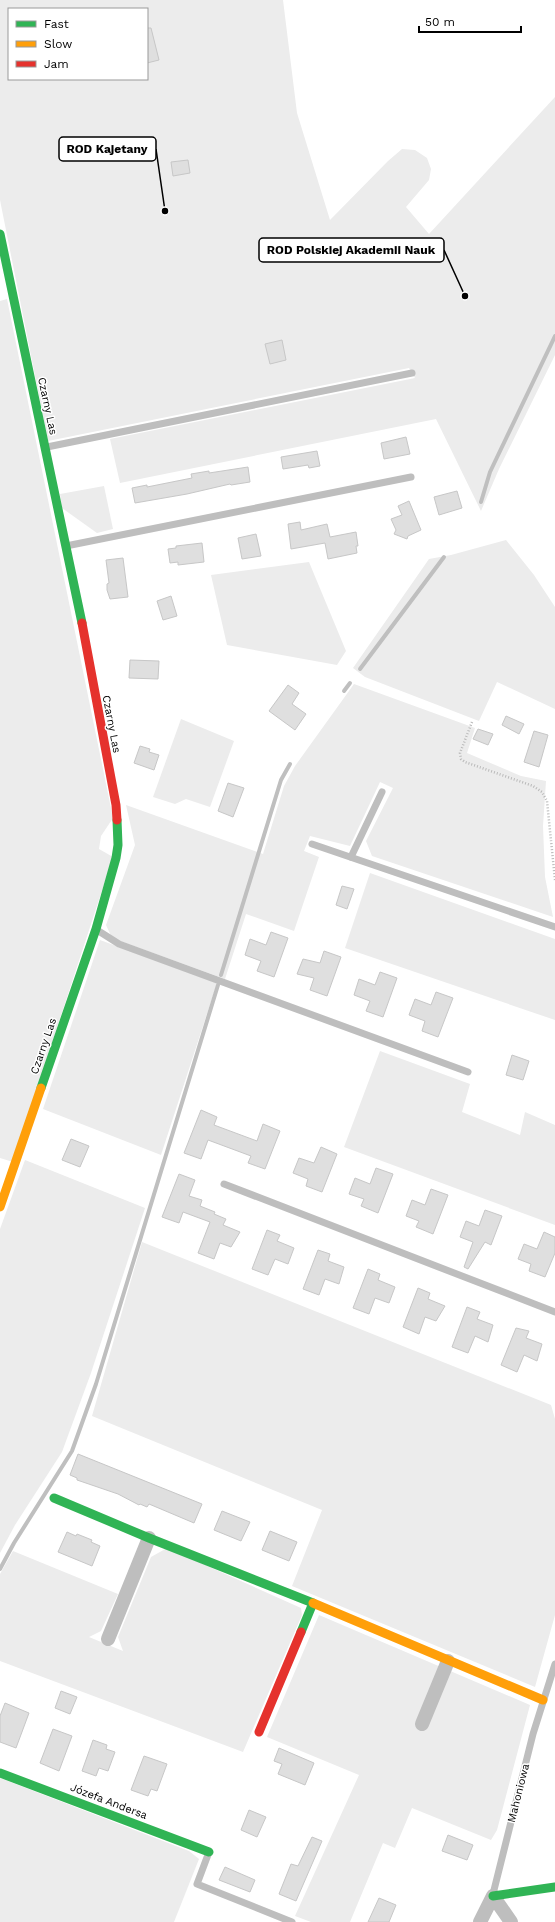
<svg xmlns="http://www.w3.org/2000/svg" width="555" height="1922" font-family="'Work Sans',sans-serif">
	<rect width="100%" height="100%" fill="#fff"/>
	<g fill="#ececec" fill-rule="evenodd">
		<path d="M0 0H283L297 113 330 220 388 161 402 149 415 150 427 158 431 169 429 180 406 207 429 234 555 97V355L499 469 481 511 436 419 120 483 110 439 415 378 409 368 48 441 0 200ZM9 9H147V79H9Z"/>
		<polygon points="7,299 113,818 101,836 99,849 113,857 13,1162 0,1158 0,301"/>
		<polygon points="104,486 113,529 97,533 62,508 60,494"/>
		<polygon points="506,540 534,575 555,607 555,709 497,682 479,721 365,677 353,668 429,559 451,555"/>
		<polygon points="309,562 346,651 337,665 227,645 211,575"/>
		<polygon points="354,684 475,728 467,753 521,776 546,781 543,826 545,877 553,917 372,856 366,841 393,788 380,782 350,846 310,836 304,851 319,857 294,931 246,914 225,979 112,938 106,925 135,845 126,805 263,854 284,786 295,766"/>
		<polygon points="181,719 234,741 210,807 186,799 175,804 153,797"/>
		<polygon points="370,873 555,939 555,1020 345,948"/>
		<polygon points="100,940 217,983 161,1155 43,1109"/>
		<polygon points="380,1051 470,1084 462,1112 520,1135 525,1112 555,1125 555,1225 344,1147"/>
		<polygon points="25,1160 145,1208 91,1373 62,1452 15,1525 0,1553 0,1229"/>
		<polygon points="142,1242 551,1405 555,1419 555,1615 535,1687 292,1586 322,1510 92,1416"/>
		<polygon points="167,1548 301,1608 302,1615 243,1752 0,1661 0,1574 13,1551 118,1594 101,1631 89,1637 123,1651 118,1637 151,1557"/>
		<polygon points="319,1615 530,1705 497,1830 491,1840 412,1808 395,1848 383,1843 350,1922 311,1922 295,1916 359,1775 267,1737"/>
		<polygon points="0,1778 189,1851 199,1859 174,1922 0,1922"/>
	</g>
	<g fill="none" stroke-linecap="round" stroke-linejoin="round">
		<g stroke="#bfbfbf" stroke-width="4">
			<polyline points="481,502 490,472 555,336"/>
			<polyline points="360,669 444,557"/>
			<polyline points="344,691 350,683"/>
			<polyline points="221,975 281,780 290,764"/>
			<polyline points="0,1569 14,1543 72,1451 96,1384 218,985"/>
		</g>
	</g>
	<g fill="#dfdfdf" stroke="#c7c7c7">
		<polygon points="147,28 151,28 159,60 147,63"/>
		<polygon points="188,160 190,173 173,176 171,162"/>
		<polygon points="282,340 286,360 270,364 265,344"/>
		<polygon points="406,437 410,454 384,459 381,443"/>
		<polygon points="317,451 320,466 309,468 308,465 283,469 281,457"/>
		<polygon points="248,467 250,482 231,485 230,484 187,494 135,503 132,488 147,485 147,487 192,478 191,474 209,471 209,473"/>
		<polygon points="457,491 462,508 439,515 434,497"/>
		<polygon points="409,501 421,530 408,536 407,539 394,534 396,530 391,519 402,515 398,506"/>
		<polygon points="300,522 301,530 327,524 330,537 356,532 358,546 356,546 357,553 328,559 325,543 291,549 288,524"/>
		<polygon points="256,534 261,556 242,559 238,538"/>
		<polygon points="202,543 204,562 178,565 178,562 170,563 168,549 176,548 176,546"/>
		<polygon points="123,558 128,597 110,599 107,590 107,584 109,583 106,560"/>
		<polygon points="171,596 177,616 163,620 157,601"/>
		<polygon points="130,660 159,661 158,679 129,678"/>
		<polygon points="288,685 299,693 292,704 306,714 295,730 269,711"/>
		<polygon points="506,716 524,724 519,734 502,725"/>
		<polygon points="478,729 493,734 488,745 473,739"/>
		<polygon points="534,731 548,735 539,767 524,762"/>
		<polygon points="140,746 150,749 149,752 159,755 154,770 134,763"/>
		<polygon points="228,783 244,788 233,817 218,811"/>
		<polygon points="342,886 354,889 347,909 336,905"/>
		<polygon points="271,932 288,938 274,977 257,971 261,961 245,955 250,939 266,945"/>
		<polygon points="324,951 341,957 327,996 310,990 314,978 297,974 303,959 320,963"/>
		<polygon points="380,972 397,978 383,1017 366,1011 370,1001 354,995 359,979 375,985"/>
		<polygon points="436,992 453,998 438,1037 422,1031 425,1021 409,1015 415,999 431,1005"/>
		<polygon points="512,1055 529,1061 523,1080 506,1075"/>
		<polygon points="201,1110 217,1117 214,1125 257,1141 263,1124 280,1131 265,1169 248,1163 251,1156 208,1140 201,1159 184,1153"/>
		<polygon points="71,1139 89,1146 80,1167 62,1160"/>
		<polygon points="321,1147 337,1154 322,1192 306,1186 308,1179 293,1173 299,1158 314,1163"/>
		<polygon points="376,1168 393,1174 378,1213 361,1206 364,1199 349,1194 355,1178 370,1184"/>
		<polygon points="179,1174 195,1180 189,1196 202,1200 200,1206 215,1212 214,1214 226,1219 223,1225 240,1232 231,1247 220,1243 214,1259 198,1253 210,1222 183,1212 179,1223 162,1217"/>
		<polygon points="431,1189 448,1195 433,1234 416,1227 419,1221 406,1216 412,1200 425,1205"/>
		<polygon points="485,1210 502,1216 491,1245 485,1242 468,1269 464,1267 473,1242 460,1237 466,1221 479,1226"/>
		<polygon points="267,1230 280,1235 277,1241 294,1248 288,1264 275,1259 268,1275 252,1269"/>
		<polygon points="544,1232 555,1237 555,1253 545,1277 529,1271 531,1264 518,1259 524,1244 537,1249"/>
		<polygon points="318,1250 330,1254 328,1261 344,1267 339,1284 325,1279 319,1295 303,1289"/>
		<polygon points="368,1269 380,1274 378,1280 395,1287 389,1303 375,1298 369,1314 353,1308"/>
		<polygon points="418,1288 430,1293 428,1299 445,1306 436,1321 425,1317 419,1334 403,1327"/>
		<polygon points="467,1307 480,1312 477,1319 493,1325 488,1342 475,1336 468,1353 452,1347"/>
		<polygon points="516,1328 529,1331 526,1338 542,1344 537,1361 524,1355 517,1372 501,1365"/>
		<polygon points="78,1454 202,1504 194,1523 149,1504 147,1507 140,1504 139,1505 118,1494 77,1480 77,1478 70,1475"/>
		<polygon points="222,1511 250,1522 241,1541 214,1530"/>
		<polygon points="270,1531 297,1542 289,1561 262,1550"/>
		<polygon points="67,1532 76,1536 77,1534 92,1540 91,1542 100,1546 92,1566 58,1552"/>
		<polygon points="61,1691 77,1697 70,1714 55,1708"/>
		<polygon points="5,1703 29,1713 16,1748 0,1742 0,1716"/>
		<polygon points="53,1729 72,1736 59,1771 40,1763"/>
		<polygon points="93,1740 107,1745 106,1749 115,1752 108,1771 99,1768 96,1776 82,1771"/>
		<polygon points="279,1748 314,1763 305,1785 278,1774 282,1764 274,1761"/>
		<polygon points="144,1756 167,1764 157,1791 151,1789 148,1796 131,1790"/>
		<polygon points="249,1810 266,1817 257,1837 241,1830"/>
		<polygon points="448,1835 473,1845 467,1860 442,1851"/>
		<polygon points="312,1837 322,1841 296,1901 279,1894 291,1864 298,1866"/>
		<polygon points="225,1867 255,1880 250,1892 219,1880"/>
		<polygon points="379,1898 396,1905 389,1922 368,1922"/>
	</g>
	<g fill="none" stroke-linecap="round" stroke-linejoin="round">
		<polyline stroke="#b9b9b9" stroke-width="2.5" stroke-dasharray="1 2" stroke-linecap="butt" points="472,722 460,753 461,759 465,762 533,786 542,792 547,801 555,880"/>
		<g stroke="#bebebe" stroke-width="7">
			<polyline points="47,447 412,373"/>
			<polyline points="66,546 411,477"/>
			<polyline points="312,844 555,927"/>
			<polyline points="351,857 382,792"/>
			<polyline points="97,930 119,944 468,1072"/>
			<polyline points="224,1184 555,1312"/>
			<polyline points="209,1852 197,1884 292,1922"/>
			<polyline points="493,1894 533,1734 555,1664"/>
		</g>
		<g stroke="#bebebe" stroke-width="14">
			<polyline points="108,1639 149,1538"/>
			<polyline points="422,1724 448,1661"/>
			<polyline points="480,1922 493,1896 511,1922"/>
		</g>
		<g stroke="#30b455" stroke-width="9">
			<polyline points="0,234 82,623"/>
			<polyline points="41,1088 96,929 116,858 118,845 117,820"/>
			<polyline points="54,1498 149,1538 313,1603 301,1632"/>
			<polyline points="0,1773 209,1852"/>
			<polyline points="493,1896 555,1887"/>
		</g>
		<g stroke="#ff9f0a" stroke-width="9">
			<polyline points="0,1207 41,1088"/>
			<polyline points="313,1603 543,1700"/>
		</g>
		<g stroke="#e5322d" stroke-width="9">
			<polyline points="82,623 116,805 117,820"/>
			<polyline points="259,1732 301,1632"/>
		</g>
	</g>
	<g text-anchor="middle" stroke-width="3" stroke-linejoin="round" paint-order="stroke">
		<g font-size="11" fill="#000" stroke="#fff">
			<text transform="translate(48 406) rotate(78)" y="4">Czarny Las</text>
			<text transform="translate(112 724) rotate(79)" y="4">Czarny Las</text>
			<text transform="translate(43 1046) rotate(-71)" y="4">Czarny Las</text>
			<text transform="translate(518 1793) rotate(-76)" y="4">Mahoniowa</text>
			<text transform="translate(109 1801) rotate(21)" y="4">Józefa Andersa</text>
		</g>
	</g>
	<path fill="none" stroke="#000" stroke-width="1.5" d="M165 211L156 149M465 296L444 250"/>
	<g fill="#000" stroke="#fff" stroke-width="1.5">
		<circle cx="165" cy="211" r="4"/>
		<circle cx="465" cy="296" r="4"/>
	</g>
	<g fill="#fff" stroke="#000" stroke-width="1.5">
		<rect x="59" y="137" width="97" height="24" rx="4"/>
		<rect x="259" y="238" width="185" height="24" rx="4"/>
	</g>
	<g font-size="12" text-anchor="middle" font-weight="bold" fill="#000">
		<text x="107" y="153">ROD Kajetany</text>
		<text x="351" y="254">ROD Polskiej Akademii Nauk</text>
	</g>
	<rect x="8" y="8" width="140" height="72" fill="#ffffff" stroke="#999999"/>
	<rect x="16" y="21" width="20" height="6" fill="#30b455" stroke="#999999"/>
	<text x="44" y="28" font-size="12" fill="#000000">Fast</text>
	<rect x="16" y="41" width="20" height="6" fill="#ff9f0a" stroke="#999999"/>
	<text x="44" y="48" font-size="12" fill="#000000">Slow</text>
	<rect x="16" y="61" width="20" height="6" fill="#e5322d" stroke="#999999"/>
	<text x="44" y="68" font-size="12" fill="#000000">Jam</text>
	<path d="M419 26v6h102v-6" fill="none" stroke="#000000" stroke-width="2"/>
	<text x="425" y="26" font-size="12" fill="#000000" stroke="#ffffff" stroke-width="3" paint-order="stroke">50 m</text>
</svg>
